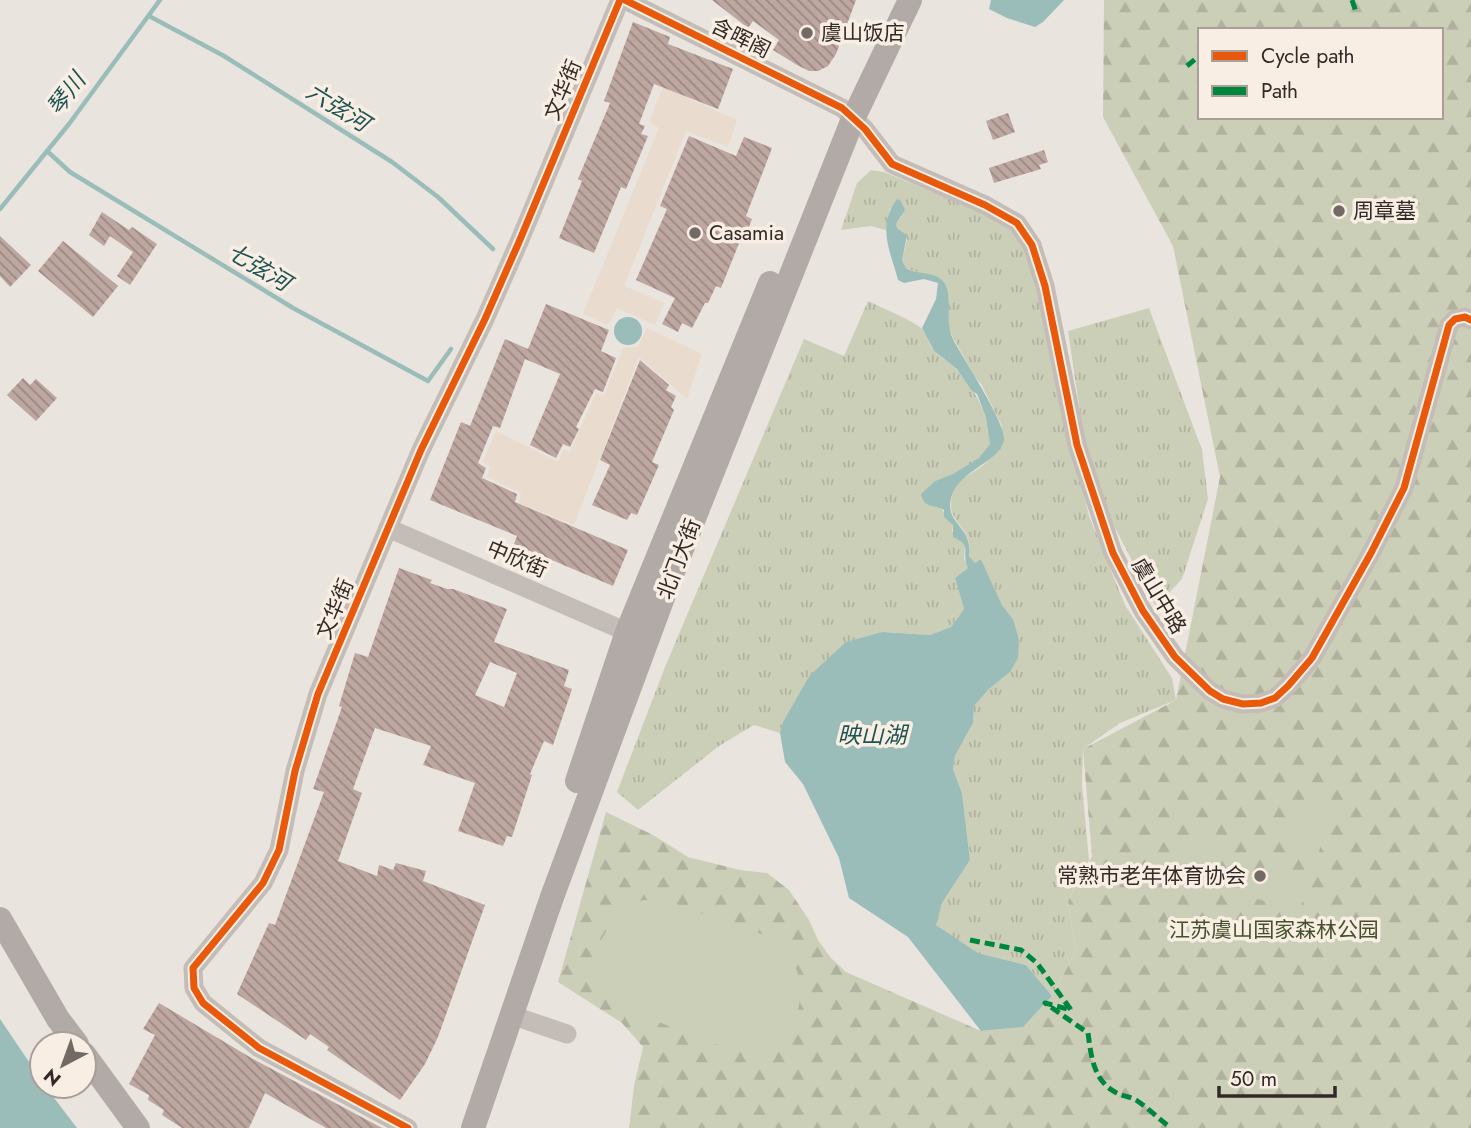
<svg xmlns="http://www.w3.org/2000/svg" width="1471" height="1128" font-family="Jost,'Noto Sans SC',sans-serif">
	<defs>
		<pattern id="grass-tufts" width="24" height="20" patternUnits="userSpaceOnUse" patternTransform="scale(1.75)"><rect width="24" height="20" fill="#cccfb8"/><path d="M3 7l-1-3M5 7V3M7 7l1-3M15 17l-1-3M17 17v-4M19 17l1-3" fill="none" stroke="#b0b29e"/></pattern>
		<pattern id="forest-firs" width="22" height="20" patternUnits="userSpaceOnUse" patternTransform="scale(1.75)"><rect width="22" height="20" fill="#cccfb8"/><path d="M5 1l3.5 6h-7zM16 11l3.5 6h-7z" fill="#b0b29e"/></pattern>
		<pattern id="building-back-hatch" width="6" height="6" patternUnits="userSpaceOnUse" patternTransform="scale(1.75)"><rect width="6" height="6" fill="#bda7a0"/><path d="M-1 5l2 2M0 0l6 6M5-1l2 2" fill="none" stroke="#9a8882"/></pattern>
	</defs>
	<rect width="100%" height="100%" fill="#eae4de"/>
	<g fill="url(#grass-tufts)">
		<path d="M871 170 884 172 1004 222 1027 251 1089 516 1125 605 1172 678 1176 700 1120 723 1083 749 1082 785 1089 860 1068 901 1076 951 1052 996 1026 965 978 953 935 925 942 903 970 860 962 793 953 769 955 756 973 723 974 706 989 689 1010 672 1013 619 1002 605 981 559 975 563 969 556C974 527 948 524 951 501 954 475 979 474 991 457 996 449 999 435 1002 426L981 384 974 376 948 328 949 297 943 281 938 278 907 269 902 261 907 239 896 227V222L902 216 890 208 886 230 871 226 841 230 857 183Z"/>
		<path d="M868 301C882 308 910 319 921 328 927 334 929 345 934 351 942 359 952 363 959 372 971 384 995 425 991 443 987 459 950 477 935 481L941 508 953 525 952 531 965 545 964 559 969 568 955 578 964 609 951 627 930 635 882 632 828 659 810 675 780 733 754 725 719 746 638 810 617 792 665 667 804 339 844 356Z"/>
		<polygon points="1149,308 1202,450 1208,499 1182,579 1156,607 1111,520 1085,446 1068,331"/>
	</g>
	<path fill="url(#forest-firs)" fill-rule="evenodd" d="M1104 0H1471V1128H629L634 1086 643 1047 622 1023 558 982 606 812 653 835 688 857 740 870 767 873 789 890 809 920 818 940 831 958 846 972 981 1031 1023 1027 1052 996 1076 951 1068 901 1092 856 1083 749 1176 700 1220 477 1173 246 1103 117ZM1200 30H1441V117H1200Z"/>
	<g fill="#cccfb8">
		<polygon points="1295,800 1331,811 1318,855 1281,844"/>
		<polygon points="1193,832 1228,847 1210,889 1175,875"/>
		<polygon points="1266,862 1311,876 1299,912 1255,898"/>
		<path d="M643 900H664L770 937C794 957 804 974 799 1005 795 1032 761 1054 735 1049 714 1045 693 1035 674 1028 655 1020 632 1015 616 1001 576 966 603 919 643 900Z"/>
	</g>
	<g fill="#e9dbce">
		<polygon points="663,87 737,120 728,147 686,131 624,286 664,303 655,325 617,308 608,325 583,314 659,128 649,122"/>
		<polygon points="647,328 702,354 687,399 639,357 574,525 519,503 521,493 487,477 490,467 483,462 496,431 558,462 564,449 570,452 596,393 604,396 623,348 638,347"/>
	</g>
	<g fill="#9abdba">
		<polygon points="991,0 1064,0 1043,22 1035,27 1007,18 989,9"/>
		<path d="M897 199 901 201 905 210C896 225 890 225 907 235L902 261 907 269C917 274 934 272 942 280 955 294 944 319 952 337 961 356 1007 424 1004 440 999 465 953 470 950 504 949 525 973 528 969 556L975 563 981 559 1002 605 1013 619 1019 640 1018 658 1010 672 989 689 974 706 973 723 955 756 953 769 962 793 970 860 942 903 936 925 978 953 1026 965 1052 996 1023 1027 981 1031 908 937 849 898 839 858 803 784 785 762 780 733 783 722 810 675 846 642 882 632 930 635 951 627 964 609 955 578 968 568C960 550 974 547 953 537V525L944 517V510C934 504 924 509 921 494L935 481 953 474 979 458 990 444 986 417 977 394 972 391 957 369 934 351 922 328 936 299 938 283 924 279 904 283 898 280C891 252 876 227 897 199Z"/>
		<circle cx="628" cy="331" r="14"/>
		<polygon points="0,1019 42,1081 42,1086 45,1086 77,1128 0,1128"/>
	</g>
	<g fill="none" stroke-linecap="round" stroke-linejoin="round">
		<g stroke="#9abdba" stroke-width="4.5">
			<polyline points="149,16 224,56 392,162 438,197 493,249"/>
			<polyline points="47,151 70,172 293,308 428,381 451,349"/>
			<polyline points="0,209 69,124 160,0"/>
		</g>
	</g>
	<g fill="url(#building-back-hatch)" fill-rule="evenodd">
		<polygon points="712,0 856,0 836,54 828,66 818,71 809,71 797,65 773,50 779,40 753,21 748,28"/>
		<polygon points="633,22 670,37 668,44 733,69 718,109 654,84 639,124 645,126 641,134 648,136 626,189 621,187 594,253 559,238 582,181 578,179 610,103 604,101"/>
		<polygon points="1008,113 1015,132 993,140 986,121"/>
		<polygon points="689,136 736,156 744,137 772,148 746,216 752,219 745,237 742,236 721,288 716,286 708,303 705,303 692,328 682,323 678,332 662,324 675,298 636,280 667,209 660,206"/>
		<polygon points="1044,150 1048,162 1039,165 1041,169 994,183 989,168"/>
		<polygon points="102,212 129,230 132,227 157,244 130,285 117,276 133,252 110,236 104,246 89,235"/>
		<polygon points="0,236 31,265 10,287 0,276"/>
		<polygon points="63,241 118,286 93,317 38,271"/>
		<polygon points="546,304 609,330 601,351 616,358 603,392 595,389 576,427 579,429 570,447 563,444 556,458 530,445 560,374 525,359 500,428 493,426 478,463 486,468 482,478 517,494 515,502 628,550 613,586 514,544 517,536 430,500 461,422 470,426 505,339 528,349"/>
		<polygon points="640,360 669,385 666,390 676,396 671,407 674,410 652,462 659,465 637,515 631,513 627,520 592,505 610,465 600,460"/>
		<polygon points="23,378 30,385 36,379 57,398 36,421 7,395"/>
		<path d="M399 568 432 580 430 583 447 589H453L507 609 494 642 569 670 564 686 572 689 553 745 544 741 530 774 532 775 512 837 507 836 503 846 458 831 475 783 423 765 431 746 375 728 353 789 362 793 338 861 377 876 379 865 393 870 396 863 426 871 423 881 485 905 438 1037 425 1064 400 1100 327 1050 329 1047 310 1034 306 1040 237 994 269 923 275 925 324 792 313 789 342 707 339 706 355 653 368 657ZM490 662 517 673 504 707 475 695Z"/>
		<polygon points="159,1003 253,1059 382,1128 326,1128 265,1093 249,1128 182,1128 162,1115 164,1110 148,1100 149,1095 129,1084 155,1035 143,1029"/>
	</g>
	<g fill="none" stroke-linecap="round" stroke-linejoin="round">
		<g stroke="#c3bcb7" stroke-width="19">
			<polyline points="625,0 842,108 865,129 892,164 985,205 1017,223 1032,245 1045,286 1077,445 1113,553 1143,611 1175,657 1210,691 1223,699 1243,704 1261,703 1275,698 1288,686 1312,658 1371,553 1404,488 1449,325 1455,319 1465,317 1471,320"/>
			<polyline points="388,528 627,632"/>
			<polyline points="511,1015 567,1034"/>
			<polyline points="408,1128 259,1048 203,1003 194,988 193,968 263,883 279,850 295,771 318,694 421,450 485,319 519,242 620,0"/>
		</g>
		<g stroke="#b2aaa6" stroke-width="24">
			<polyline points="577,781 627,632 770,283"/>
			<polyline points="0,919 58,1019 77,1044"/>
			<polyline points="84,1054 138,1128"/>
			<polyline points="473,1128 552,897 668,584 853,119 910,0"/>
		</g>
		<g stroke="#00873e" stroke-width="5" stroke-dasharray="10 5" stroke-linecap="butt">
			<polyline points="1352,0 1356,12"/>
			<polyline points="1315,29 1315,30"/>
			<polyline points="1187,66 1200,55"/>
			<path d="M970 940 1021 950 1037 963 1071 1010 1045 1003 1088 1033C1091 1055 1093 1080 1115 1092 1121 1096 1129 1096 1136 1100 1148 1108 1159 1119 1171 1128"/>
		</g>
		<g stroke="#f8eee4" stroke-width="11">
			<g id="cycleway">
				<polyline points="625,0 842,108 865,129 892,164 985,205 1017,223 1032,245 1045,286 1077,445 1113,553 1143,611 1175,657 1210,691 1223,699 1243,704 1261,703 1275,698 1288,686 1312,658 1371,553 1404,488 1449,325 1455,319 1465,317 1471,320"/>
				<polyline points="408,1128 259,1048 203,1003 194,988 193,968 263,883 279,850 295,771 318,694 421,450 485,319 519,242 620,0"/>
			</g>
		</g>
		<use href="#cycleway" stroke="#e8590c" stroke-width="7"/>
	</g>
	<g fill="#736a66" stroke="#f8eee4" stroke-width="2.5">
		<circle cx="807" cy="33" r="7"/>
		<circle cx="1339" cy="211" r="7"/>
		<circle cx="695" cy="233" r="7"/>
		<circle cx="1260" cy="876" r="7"/>
	</g>
	<g text-anchor="middle" stroke-width="7" stroke-linejoin="round" paint-order="stroke">
		<g font-size="21" fill="#332926" stroke="#f8eee4" text-anchor="start">
			<text x="821" y="40">虞山饭店</text>
			<text x="1353" y="218">周章墓</text>
			<text x="709" y="240">Casamia</text>
			<text x="1246" y="883" text-anchor="end">常熟市老年体育协会</text>
		</g>
		<g font-size="21" fill="#332926" stroke="#f8eee4">
			<text transform="translate(741 38) rotate(26)" y="7">含晖阁</text>
			<text transform="translate(563 90) rotate(-67)" y="7">文华街</text>
			<text transform="translate(517 559) rotate(23)" y="7">中欣街</text>
			<text transform="translate(679 559) rotate(-69)" y="7">北门大街</text>
			<text transform="translate(1159 596) rotate(59)" y="7">虞山中路</text>
			<text transform="translate(335 609) rotate(-67)" y="7">文华街</text>
		</g>
		<g font-size="21" fill="#45512b" stroke="#f8eee4">
			<text x="1274" y="937">江苏虞山国家森林公园</text>
		</g>
		<g font-size="23" font-style="italic" fill="#1d5353" stroke="#f8eee4">
			<text transform="translate(66 94) rotate(-53)" y="8">琴川</text>
			<text transform="translate(338 107) rotate(32)" y="8">六弦河</text>
			<text transform="translate(259 267) rotate(31)" y="8">七弦河</text>
			<text x="872" y="743">映山湖</text>
		</g>
	</g>
	<rect x="1198" y="28" width="245" height="91" fill="#f8eee4" stroke="#a99f98" stroke-width="2"/>
	<rect x="1212" y="51" width="35" height="10" fill="#e8590c" stroke="#a99f98" stroke-width="2"/>
	<text x="1261" y="63" font-size="21" fill="#332926">Cycle path</text>
	<rect x="1212" y="86" width="35" height="10" fill="#00873e" stroke="#a99f98" stroke-width="2"/>
	<text x="1261" y="98" font-size="21" fill="#332926">Path</text>
	<g transform="translate(63 1065) rotate(221)"><circle r="33" fill="#f8eee4" stroke="#a99f98" stroke-width="2"/>
	<path d="M0-5L12 26L0 18L-12 26Z" fill="#736a66"/>
	<text y="-10" font-size="19" font-weight="bold" text-anchor="middle" fill="#332926">N</text>
	</g>
	<path d="M1219 1086v10h116v-10" fill="none" stroke="#332926" stroke-width="3.5"/>
	<text x="1230" y="1086" font-size="21" fill="#332926" stroke="#f8eee4" stroke-width="5" paint-order="stroke">50 m</text>
</svg>
